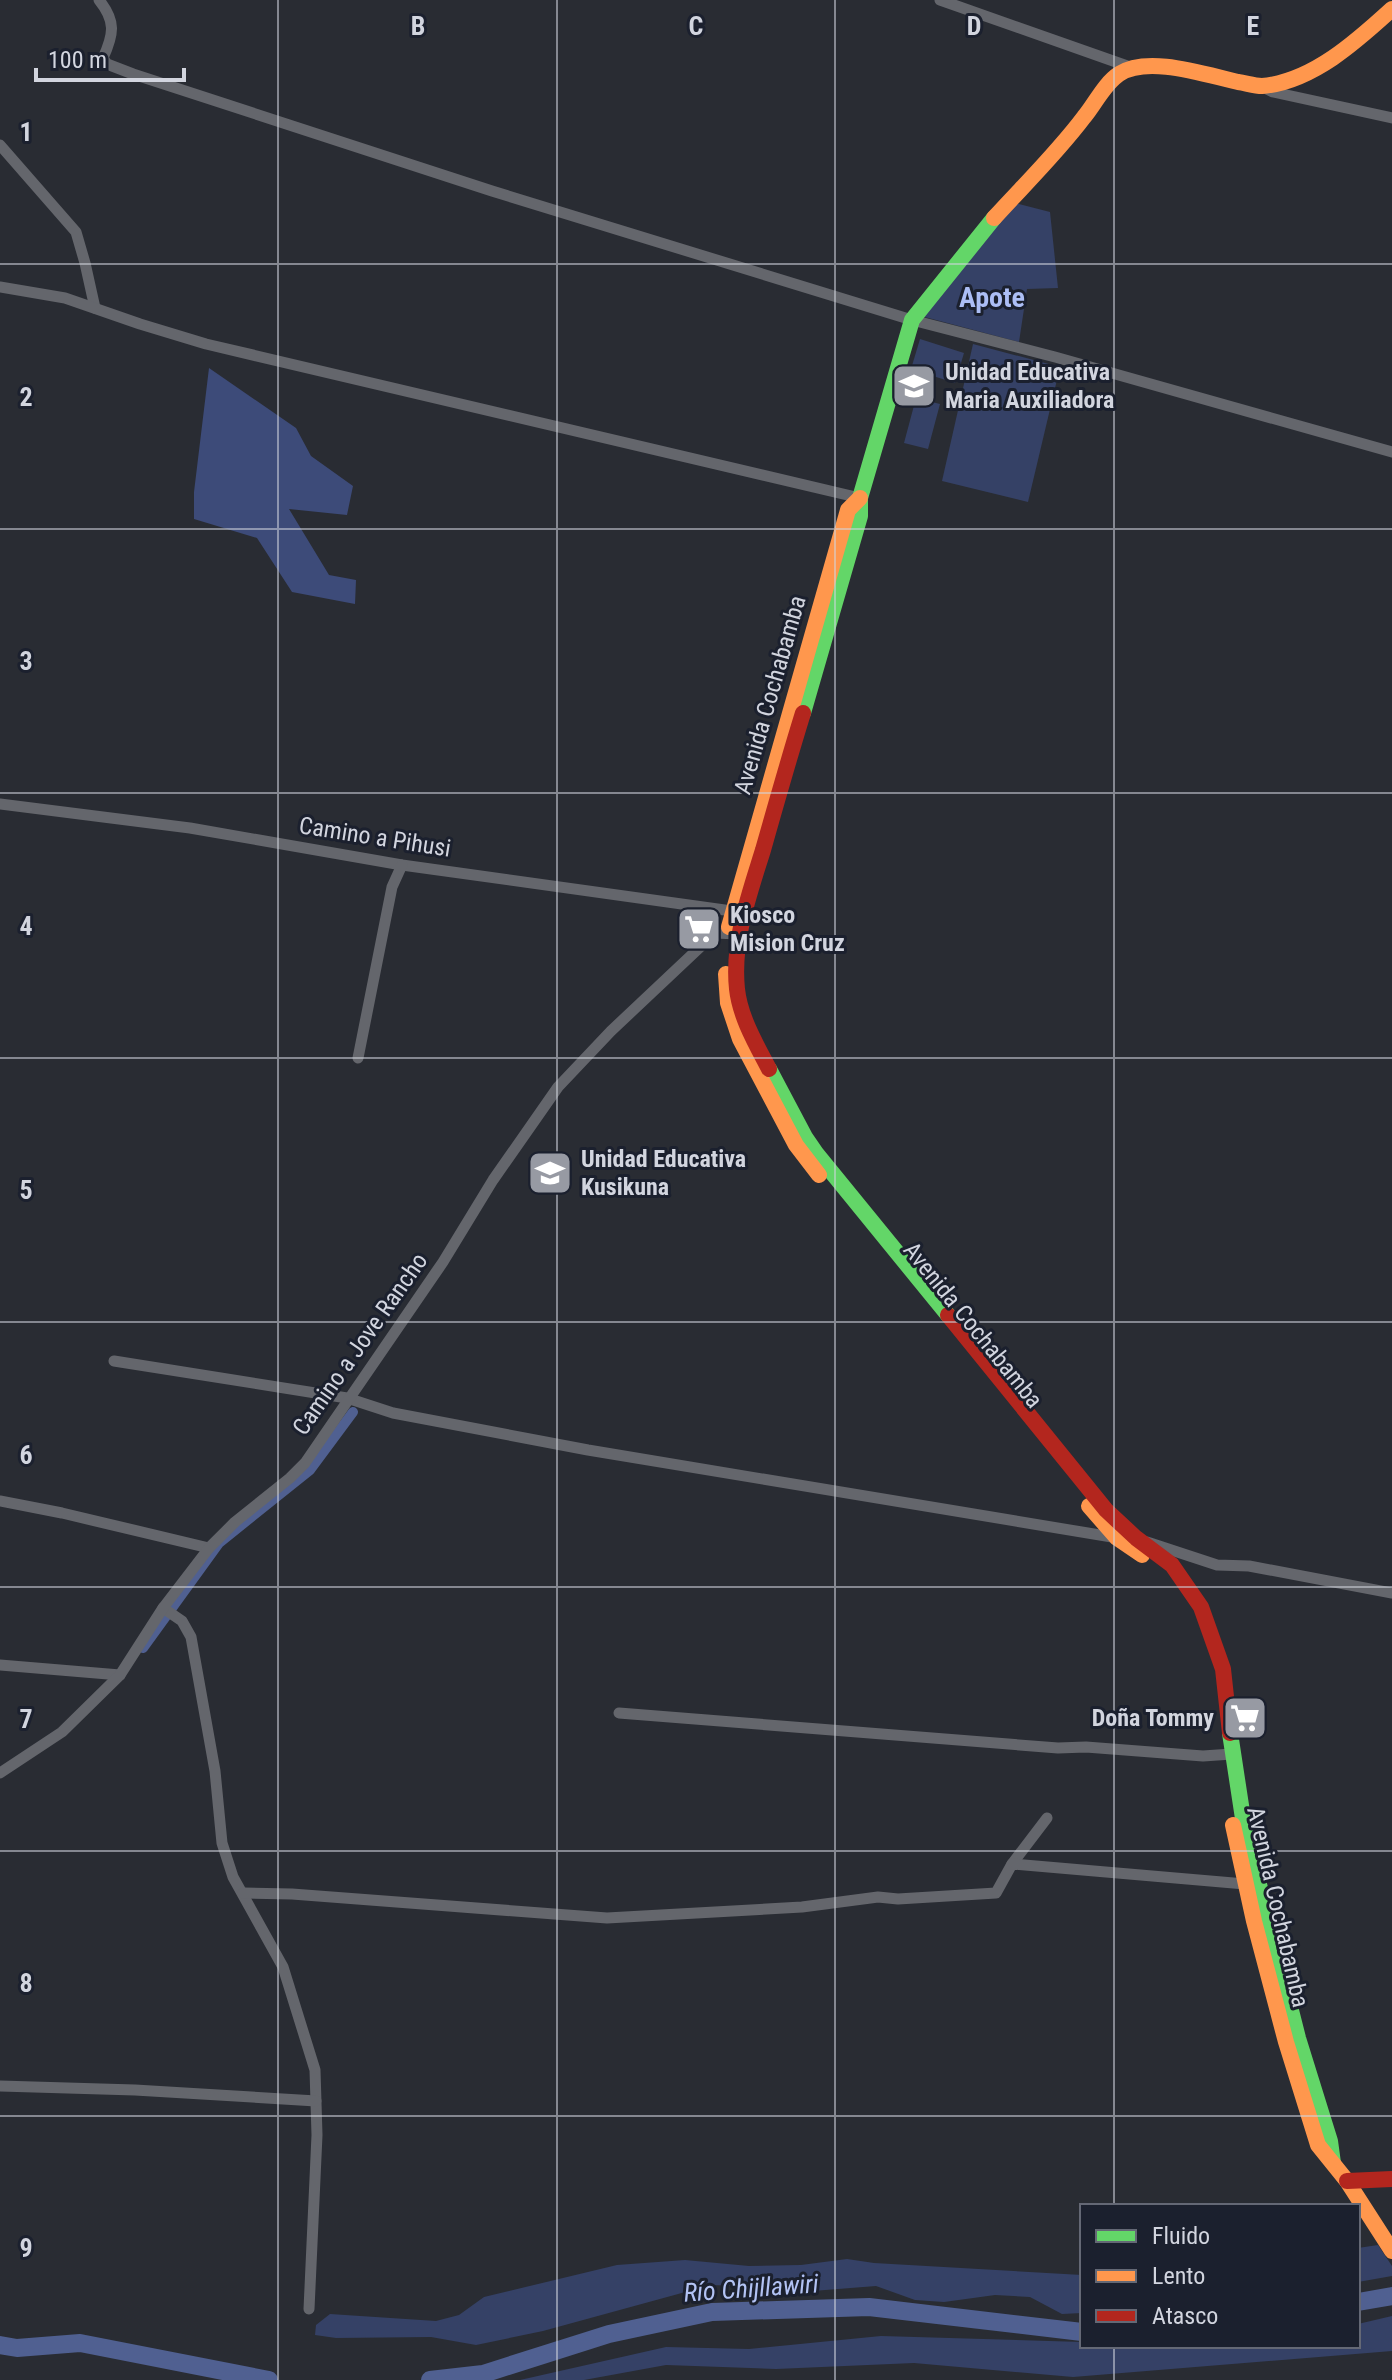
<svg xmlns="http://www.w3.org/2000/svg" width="1392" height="2380" font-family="'Roboto Condensed',sans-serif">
	<rect width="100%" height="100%" fill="#292c33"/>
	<g fill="#354166">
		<polygon points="1015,203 1050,212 1058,288 1027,289 1019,342 921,316"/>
		<polygon points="920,339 964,353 955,383 911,369"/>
		<polygon points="973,344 1060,367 1028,502 942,481"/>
		<polygon points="916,398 940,404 928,449 904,443"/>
		<polygon points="1378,2245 1392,2266 1392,2276 1358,2282 1358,2248"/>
		<polygon points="847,2259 874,2263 1082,2275 1082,2313 1062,2314 1030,2297 995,2295 944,2302 915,2300 876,2286 751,2296 739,2286 711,2285 543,2331 476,2345 431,2337 336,2338 315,2335 316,2325 330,2314 436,2321 459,2315 484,2297 617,2265 685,2260 749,2266 801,2265"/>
		<polygon points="1392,2316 1392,2351 1073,2377 914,2363 776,2369 666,2365 584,2380 520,2380 666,2347 749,2349 881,2336 1082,2342 1082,2346 1358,2346 1358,2324"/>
	</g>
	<polygon fill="#3d4b79" points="209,368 296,428 311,456 353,486 347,515 289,509 329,575 356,580 355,604 292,592 257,538 194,519 194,492"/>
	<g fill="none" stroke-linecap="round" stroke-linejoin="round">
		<polyline stroke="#506091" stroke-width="10" points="143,1648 219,1543 310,1470 353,1412"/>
		<g stroke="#506091" stroke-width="18">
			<polyline points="1358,2302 1392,2296"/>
			<polyline points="0,2345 17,2348 80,2343 269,2380"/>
			<polyline points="430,2380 483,2374 609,2334 712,2312 869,2307 1082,2332"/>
		</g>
		<g stroke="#64666c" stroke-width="11">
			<path d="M99 0C116 21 114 34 103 58L107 64 133 74 492 191 912 320 1055 357 1392 452"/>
			<polyline points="940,0 1133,68"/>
			<polyline points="1261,86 1273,92 1392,118"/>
			<polyline points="0,145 76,232 85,263 95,308"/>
			<polyline points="0,287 65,298 140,324 206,344 860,498"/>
			<polyline points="0,804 190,828 402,865 739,912"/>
			<polyline points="358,1058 392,887 402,865"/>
			<polyline points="114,1361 347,1398 393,1413 588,1450 1118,1538"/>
			<polyline points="0,1501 62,1513 209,1548"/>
			<polyline points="1147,1542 1217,1565 1249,1566 1392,1593"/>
			<polyline points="163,1608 182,1621 191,1637 215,1771 222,1843 233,1877 283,1967 315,2070 317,2135 309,2309"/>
			<polyline points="0,1665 120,1675"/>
			<polyline points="619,1713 1058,1748 1086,1747 1203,1756 1232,1754"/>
			<polyline points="0,1773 62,1732 120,1675 163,1608 209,1548 235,1522 290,1478 305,1463 443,1262 493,1180 558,1087 611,1031 715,933 738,934"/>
			<polyline points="1012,1864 1047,1818"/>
			<polyline points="243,1893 292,1894 607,1918 802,1907 878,1897 898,1899 996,1893 1012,1864 1245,1884 1252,1882"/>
			<polyline points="0,2086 135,2090 316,2101"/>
		</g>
		<g stroke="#63d668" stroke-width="16">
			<polyline points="803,713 860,516 860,498 912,320 994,218"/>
			<polyline points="769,1069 805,1137 816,1153 948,1315"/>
			<polyline points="1230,1733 1244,1825 1298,2038 1330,2141 1333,2163"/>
		</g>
		<g stroke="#ff974d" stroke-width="16">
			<path d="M994 218C1024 185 1057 153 1084 117 1095 104 1104 84 1119 74 1148 55 1206 75 1238 82 1246 83 1254 86 1262 86 1312 82 1357 41 1392 9"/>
			<polyline points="729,927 848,510 860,498"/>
			<polyline points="726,974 728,1003 740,1039 796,1145 819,1175"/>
			<polyline points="1089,1506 1117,1538 1142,1555"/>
			<polyline points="1233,1825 1254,1921 1286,2042 1318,2145 1347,2181 1392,2251"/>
		</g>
		<g stroke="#b3261e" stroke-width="16">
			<path d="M769 1069C756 1044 740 1017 737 989 732 941 749 895 763 850 776 804 789 758 803 713"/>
			<polyline points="948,1315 1106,1510 1136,1538 1172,1565 1201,1607 1223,1669 1230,1733"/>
			<polyline points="1347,2181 1392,2179"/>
		</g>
	</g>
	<path fill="none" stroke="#d2d5df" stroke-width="2" stroke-opacity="0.55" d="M278 0V2380M557 0V2380M835 0V2380M1114 0V2206M0 264H1392M0 529H1392M0 793H1392M0 1058H1392M0 1322H1392M0 1587H1392M0 1851H1392M0 2116H1392M1114 2346V2380"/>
	<defs>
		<g id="school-square" transform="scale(2.3)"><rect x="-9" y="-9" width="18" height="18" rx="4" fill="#979aa3" stroke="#1b202e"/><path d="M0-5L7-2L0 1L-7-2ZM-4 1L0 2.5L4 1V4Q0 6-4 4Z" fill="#fff"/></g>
		<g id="supermarket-square" transform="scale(2.3)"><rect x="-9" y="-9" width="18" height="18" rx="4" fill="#979aa3" stroke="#1b202e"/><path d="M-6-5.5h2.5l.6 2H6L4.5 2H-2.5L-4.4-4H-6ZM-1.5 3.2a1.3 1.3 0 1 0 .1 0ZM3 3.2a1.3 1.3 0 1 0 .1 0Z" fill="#fff"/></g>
	</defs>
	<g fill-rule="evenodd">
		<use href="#school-square" x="914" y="386"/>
		<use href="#supermarket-square" x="699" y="929"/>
		<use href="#school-square" x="550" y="1173"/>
		<use href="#supermarket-square" x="1245" y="1718"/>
	</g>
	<g text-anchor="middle" stroke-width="6" stroke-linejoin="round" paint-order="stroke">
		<g font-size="24" font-weight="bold" fill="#d2d5df" stroke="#1b202e" text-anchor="start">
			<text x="945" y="380">Unidad Educativa<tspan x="945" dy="28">Maria Auxiliadora</tspan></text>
			<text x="730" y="923">Kiosco<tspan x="730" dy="28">Mision Cruz</tspan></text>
			<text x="581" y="1167">Unidad Educativa<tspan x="581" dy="28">Kusikuna</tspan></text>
			<text x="1214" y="1726" text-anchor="end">Doña Tommy</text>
		</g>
		<g font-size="24" fill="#d2d5df" stroke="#1b202e">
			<text transform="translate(770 695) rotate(-74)" y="8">Avenida Cochabamba</text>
			<text transform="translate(375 837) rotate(9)" y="8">Camino a Pihusi</text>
			<text transform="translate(973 1325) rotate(51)" y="8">Avenida Cochabamba</text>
			<text transform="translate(360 1344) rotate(-55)" y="8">Camino a Jove Rancho</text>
			<text transform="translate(1278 1907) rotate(77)" y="8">Avenida Cochabamba</text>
		</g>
		<g font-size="26" font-style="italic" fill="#b3c3f4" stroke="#1b202e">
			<text transform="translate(751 2288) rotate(-4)" y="9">Río Chijllawiri</text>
		</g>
		<g font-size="28" font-weight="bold" fill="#acbef5" stroke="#1b202e">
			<text x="992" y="307">Apote</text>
		</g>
	</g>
	<g font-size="26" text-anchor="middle" font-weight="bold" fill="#d2d5df" stroke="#1b202e" stroke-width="6" stroke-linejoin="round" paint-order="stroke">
		<text x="418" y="35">B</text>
		<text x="696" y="35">C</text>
		<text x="974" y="35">D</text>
		<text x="1253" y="35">E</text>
		<text x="26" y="141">1</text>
		<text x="26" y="406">2</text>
		<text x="26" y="670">3</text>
		<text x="26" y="935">4</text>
		<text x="26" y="1199">5</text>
		<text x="26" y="1464">6</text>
		<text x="26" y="1728">7</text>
		<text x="26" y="1992">8</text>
		<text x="26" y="2257">9</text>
	</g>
	<rect x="1080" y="2204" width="280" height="144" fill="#1b202e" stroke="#646875" stroke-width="2"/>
	<rect x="1096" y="2230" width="40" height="12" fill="#63d668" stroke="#646875" stroke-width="2"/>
	<text x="1152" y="2244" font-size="24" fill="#d2d5df">Fluido</text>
	<rect x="1096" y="2270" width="40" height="12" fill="#ff974d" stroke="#646875" stroke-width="2"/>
	<text x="1152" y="2284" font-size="24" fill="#d2d5df">Lento</text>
	<rect x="1096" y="2310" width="40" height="12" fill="#b3261e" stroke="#646875" stroke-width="2"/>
	<text x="1152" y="2324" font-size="24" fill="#d2d5df">Atasco</text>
	<path d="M36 68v12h148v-12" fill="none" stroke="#d2d5df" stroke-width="4"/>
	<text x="48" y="68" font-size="24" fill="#d2d5df" stroke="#1b202e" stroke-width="6" paint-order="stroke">100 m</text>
</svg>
